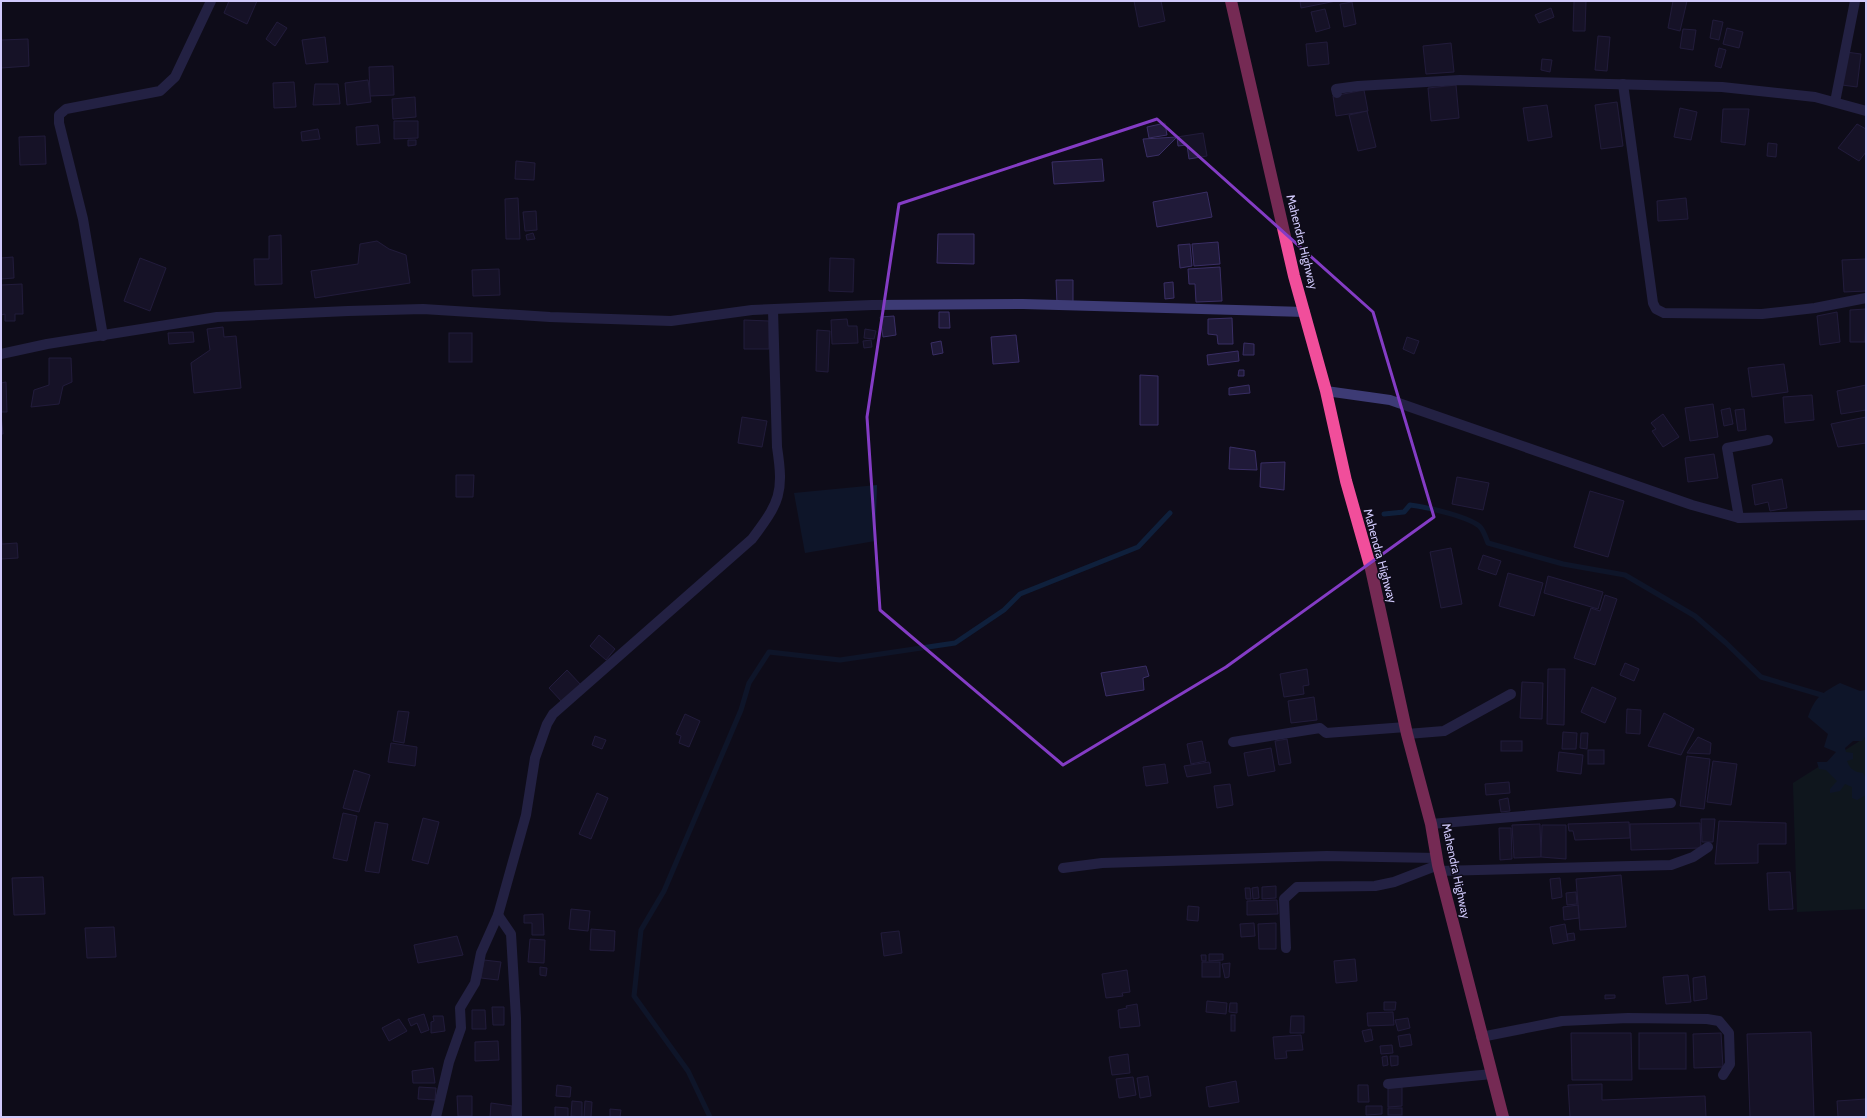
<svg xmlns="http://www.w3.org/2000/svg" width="1867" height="1118" font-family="Cabin,sans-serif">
	<rect width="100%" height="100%" fill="#0f0c1a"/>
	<polygon fill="#102323" points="1866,737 1866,909 1797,912 1793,783"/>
	<g fill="#0f203c">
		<polygon points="877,485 875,541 805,553 794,493"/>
		<path d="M1840 683 1860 691 1866 690V736L1862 741H1853L1845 748 1846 752 1853 753V759L1847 761C1850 769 1854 772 1863 773L1866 779V795L1857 800 1852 798V787L1845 784 1840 791 1830 793V789L1837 781 1826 770 1819 769 1817 762H1827L1836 752 1824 747 1828 734 1808 717C1815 697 1822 693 1840 683Z"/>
	</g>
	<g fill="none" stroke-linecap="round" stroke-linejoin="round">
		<g stroke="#0f203c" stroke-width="5">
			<path d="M1384 514 1404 512 1410 505C1425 507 1473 517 1481 528 1484 532 1486 538 1488 543L1563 564 1625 575 1695 616 1726 643 1761 677 1825 696"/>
			<polyline points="710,1117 688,1071 634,996 641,930 664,891 741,710 749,683 769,652 840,660 955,643 1004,610 1020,594 1138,547 1170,513"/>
		</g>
	</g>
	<g fill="#201a39" stroke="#392e64">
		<polygon points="229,1 257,1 247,24 224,13"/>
		<polygon points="1134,1 1161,1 1165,21 1139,27"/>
		<polygon points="1300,1 1336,1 1301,8"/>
		<polygon points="1574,1 1586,1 1585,31 1573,31"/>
		<polygon points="1673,1 1687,1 1680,31 1668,28"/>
		<polygon points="1352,2 1356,24 1344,27 1340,4"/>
		<polygon points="1551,8 1554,17 1539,23 1535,15"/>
		<polygon points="1325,9 1330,28 1316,32 1311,12"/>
		<polygon points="1713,20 1723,22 1719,40 1710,38"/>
		<polygon points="277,22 287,28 275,46 266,39"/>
		<polygon points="1727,28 1743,32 1739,48 1723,44"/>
		<polygon points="1683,29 1696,30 1693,50 1680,48"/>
		<polygon points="1598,36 1610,37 1607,71 1595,70"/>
		<polygon points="325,37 328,62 306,64 302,40"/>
		<polygon points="28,39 29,66 1,68 1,40"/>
		<polygon points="1327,42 1329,64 1308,66 1306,44"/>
		<polygon points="1451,43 1454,72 1426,74 1423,46"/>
		<polygon points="1719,48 1726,50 1721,68 1715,66"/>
		<polygon points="1846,52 1861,54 1857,87 1842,85"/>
		<polygon points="1542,59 1552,60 1550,72 1541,70"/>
		<polygon points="393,66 394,95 370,96 369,67"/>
		<polygon points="368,80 371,102 347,105 345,83"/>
		<polygon points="294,82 296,107 274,108 273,83"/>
		<polygon points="315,84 338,84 340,104 313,105"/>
		<polygon points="1456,85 1459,118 1431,121 1428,88"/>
		<polygon points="1364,90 1368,111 1336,116 1333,96"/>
		<polygon points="415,97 416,117 393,119 392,99"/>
		<polygon points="1617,102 1623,146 1601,149 1595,105"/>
		<polygon points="1547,105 1552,137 1528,141 1523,108"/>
		<polygon points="1680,108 1697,112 1691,140 1674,137"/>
		<polygon points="1723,109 1749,109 1745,145 1721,142"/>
		<polygon points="1367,111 1376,147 1358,151 1349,115"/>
		<polygon points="394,121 418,121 418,138 394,139"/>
		<polygon points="1165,123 1167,135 1149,138 1147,127"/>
		<polygon points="1857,124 1866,129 1866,152 1859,161 1838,148"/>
		<polygon points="378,125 380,143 357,145 356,127"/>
		<polygon points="318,129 320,139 302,141 301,132"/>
		<polygon points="1203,133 1207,156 1189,159 1187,145 1178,146 1177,137"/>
		<polygon points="45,136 46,164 20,165 19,137"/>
		<polygon points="1177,137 1159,155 1147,157 1143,139"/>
		<polygon points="408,140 416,140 416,145 408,146"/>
		<polygon points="1768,143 1777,144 1776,157 1767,156"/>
		<polygon points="1102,159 1104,181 1054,184 1052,162"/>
		<polygon points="516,161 535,163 534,180 515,179"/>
		<polygon points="1207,192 1212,217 1157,227 1153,202"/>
		<polygon points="518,198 520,239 506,239 505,199"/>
		<polygon points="1686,198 1688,219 1658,221 1657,201"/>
		<polygon points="536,211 537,230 525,231 523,212"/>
		<polygon points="533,233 535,239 527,240 526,235"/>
		<polygon points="938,234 974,234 974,264 937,263"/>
		<polygon points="281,235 282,284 255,285 254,259 269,259 269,236"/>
		<polygon points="377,241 389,249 406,255 410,283 315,298 311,271 358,264 360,244"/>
		<polygon points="1218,242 1220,264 1194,266 1192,244"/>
		<polygon points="1190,244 1192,266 1180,268 1178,245"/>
		<polygon points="13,257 14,278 1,279 1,258"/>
		<polygon points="140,258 166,268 150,311 124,301"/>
		<polygon points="830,258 854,259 853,292 829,291"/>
		<polygon points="1866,259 1866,291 1844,292 1842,260"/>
		<polygon points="1220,267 1222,301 1196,302 1195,284 1189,284 1188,269"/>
		<polygon points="499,269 500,295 473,296 472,270"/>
		<polygon points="1056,280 1073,280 1073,303 1057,304"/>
		<polygon points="1173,282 1174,298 1165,299 1164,283"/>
		<polygon points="22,284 23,314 15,314 15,321 5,321 5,314 1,315 1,285"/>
		<polygon points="1866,309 1865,342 1850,342 1850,310"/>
		<polygon points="939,312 949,312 950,328 939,328"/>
		<polygon points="1837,312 1840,342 1820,345 1817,316"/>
		<polygon points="894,316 896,335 883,337 880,317"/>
		<polygon points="1232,318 1233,344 1218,344 1217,335 1208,334 1208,319"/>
		<polygon points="847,319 848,326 857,326 858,343 832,344 831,320"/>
		<polygon points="744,320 769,321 769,349 744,349"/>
		<polygon points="223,327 224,337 236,336 241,388 194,393 191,363 210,350 207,329"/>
		<polygon points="865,329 876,331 874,339 864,338"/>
		<polygon points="817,330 830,331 828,372 816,371"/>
		<polygon points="193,332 194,342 169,344 168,333"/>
		<rect x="449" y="333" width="23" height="29"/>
		<polygon points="1016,335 1019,362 993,364 991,337"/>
		<polygon points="1407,337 1419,341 1414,354 1403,349"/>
		<polygon points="871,340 872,347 864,348 863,341"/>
		<polygon points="941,341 943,353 933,355 931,343"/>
		<polygon points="1244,343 1254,344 1254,355 1243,355"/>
		<polygon points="1238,351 1239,361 1208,365 1207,355"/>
		<polygon points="49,358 71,358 72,382 63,386 59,404 31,407 34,390 49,385"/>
		<polygon points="1784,364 1788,392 1752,397 1748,368"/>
		<polygon points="1239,370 1244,370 1244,376 1238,376"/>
		<polygon points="1140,375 1158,376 1158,425 1140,425"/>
		<polygon points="6,382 7,412 1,412 1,383"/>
		<polygon points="1249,385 1250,393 1229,395 1229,388"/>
		<polygon points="1866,385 1866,410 1841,414 1837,391"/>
		<polygon points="1812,395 1814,420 1785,423 1783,397"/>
		<polygon points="1713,404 1718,437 1690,441 1685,408"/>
		<polygon points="1730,408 1733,424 1724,426 1721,410"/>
		<polygon points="1744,409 1746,430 1738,431 1735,410"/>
		<polygon points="1663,414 1679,437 1663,447 1652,431 1656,429 1651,423"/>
		<polygon points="1,415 3,434 1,434"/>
		<polygon points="742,417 767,421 762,447 738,443"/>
		<polygon points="1866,417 1866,443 1838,447 1831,424"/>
		<polygon points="1230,447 1255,451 1257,470 1229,469"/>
		<polygon points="1714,454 1718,478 1688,482 1685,458"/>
		<polygon points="1285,462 1284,490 1260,487 1261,463"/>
		<polygon points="456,475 474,475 473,497 456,497"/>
		<polygon points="1457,477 1489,483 1483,510 1452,504"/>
		<polygon points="1782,479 1787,508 1770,511 1768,502 1755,505 1752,485"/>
		<polygon points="1590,491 1624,501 1608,557 1574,547"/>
		<polygon points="1,528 2,544 17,543 18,558 1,559"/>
		<polygon points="1451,548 1462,604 1441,608 1430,552"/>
		<polygon points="1483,555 1501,561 1496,575 1478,569"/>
		<polygon points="1508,573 1543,583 1534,616 1499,606"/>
		<polygon points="1548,576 1603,592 1598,609 1544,593"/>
		<polygon points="1605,595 1617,599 1595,665 1574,658 1591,608 1600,611"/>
		<polygon points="599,635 615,649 606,660 590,646"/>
		<polygon points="1625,663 1639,669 1634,681 1620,675"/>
		<polygon points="1146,666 1149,676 1143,678 1144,690 1106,696 1101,673"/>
		<polygon points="1307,669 1309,685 1303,686 1304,694 1284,697 1280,674"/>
		<polygon points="1548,669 1565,669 1564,725 1547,724"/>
		<polygon points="567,670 581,685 563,703 549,688"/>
		<polygon points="1522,682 1543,683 1542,719 1520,718"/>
		<polygon points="1592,687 1616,698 1605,723 1581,712"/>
		<polygon points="1314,697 1317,720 1291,723 1288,701"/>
		<polygon points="1627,709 1641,710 1640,734 1626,733"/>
		<polygon points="398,711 409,712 404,743 393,741"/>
		<polygon points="1664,713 1694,729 1681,755 1648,746"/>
		<polygon points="685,714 700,721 689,747 679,743 681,736 676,734"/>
		<polygon points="1563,732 1577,733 1576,749 1562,749"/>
		<polygon points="1581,733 1588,733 1587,749 1580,748"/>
		<polygon points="595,736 606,740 602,749 592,745"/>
		<polygon points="1698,737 1711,743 1710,754 1687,753"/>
		<polygon points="1287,739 1291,763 1279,765 1275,741"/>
		<polygon points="1202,741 1206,761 1191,764 1187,744"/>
		<rect x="1501" y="741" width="21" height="10"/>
		<polygon points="391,743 417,747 415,766 388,762"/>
		<polygon points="1271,748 1275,771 1248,776 1244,753"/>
		<rect x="1588" y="750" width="16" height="14"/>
		<polygon points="1559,752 1583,755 1581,774 1557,771"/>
		<polygon points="1687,756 1710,759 1704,809 1680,806"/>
		<polygon points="1713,761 1737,764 1731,805 1707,802"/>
		<polygon points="1209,762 1211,773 1187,777 1184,766"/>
		<polygon points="1165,764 1168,783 1146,786 1143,767"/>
		<polygon points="354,770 370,775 359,812 343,808"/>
		<polygon points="1509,782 1510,793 1486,795 1485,784"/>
		<polygon points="1230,784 1233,805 1217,808 1214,786"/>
		<polygon points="597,793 608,798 591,839 579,834"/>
		<polygon points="1508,798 1510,811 1501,812 1499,800"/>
		<polygon points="343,813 357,816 347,861 333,858"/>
		<polygon points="423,818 439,822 428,864 412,860"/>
		<polygon points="1701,819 1715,819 1713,842 1702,842"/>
		<polygon points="1719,821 1786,823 1786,844 1758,844 1758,863 1715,864"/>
		<polygon points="375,822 388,824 379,873 365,871"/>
		<polygon points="1629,822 1630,838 1575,840 1573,831 1569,831 1568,824"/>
		<polygon points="1700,823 1701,848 1631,850 1630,824"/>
		<polygon points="1540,824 1541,857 1514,858 1512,825"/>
		<polygon points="1542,825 1566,825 1566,859 1541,857"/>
		<polygon points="1499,828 1511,828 1512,859 1500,860"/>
		<polygon points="1790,872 1793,909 1769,910 1767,873"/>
		<polygon points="1621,875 1626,927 1580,930 1576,879"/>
		<polygon points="43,877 45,914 14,915 12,878"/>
		<polygon points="1560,878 1562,897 1552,899 1550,879"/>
		<polygon points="1276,886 1276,898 1262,899 1262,887"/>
		<polygon points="1258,887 1259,898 1253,899 1252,888"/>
		<polygon points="1245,888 1250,888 1251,899 1246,899"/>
		<polygon points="1576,892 1577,904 1567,905 1566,893"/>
		<polygon points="1277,900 1278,914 1247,915 1247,901"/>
		<polygon points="1578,905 1579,918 1564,920 1563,907"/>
		<polygon points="1188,906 1199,907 1198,921 1187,920"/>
		<polygon points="571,909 590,911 588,931 569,929"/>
		<polygon points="543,914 544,935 532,935 532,923 524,923 524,915"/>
		<polygon points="1254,923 1255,936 1241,937 1240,924"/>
		<polygon points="1276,923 1276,949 1259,949 1258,924"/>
		<polygon points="1565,924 1568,941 1553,944 1550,927"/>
		<polygon points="114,927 116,957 87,958 85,928"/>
		<polygon points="591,929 615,931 614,951 590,950"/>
		<polygon points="899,931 902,953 884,956 881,933"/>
		<polygon points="1574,933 1575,940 1568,941 1567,934"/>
		<polygon points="457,936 463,955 418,963 414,945"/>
		<polygon points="530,939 545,940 544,963 528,962"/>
		<polygon points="1209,954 1223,954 1223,960 1209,961"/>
		<polygon points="1201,955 1206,955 1206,961 1202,961"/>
		<polygon points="1355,959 1357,981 1336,983 1334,961"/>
		<polygon points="484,960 501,962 498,980 481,978"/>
		<rect x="1202" y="962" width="18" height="15"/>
		<polygon points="1230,963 1229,977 1225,978 1222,964"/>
		<polygon points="540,967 547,968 546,976 540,975"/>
		<polygon points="1127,970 1130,992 1122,993 1123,996 1106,998 1102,974"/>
		<polygon points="1688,975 1691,1002 1666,1004 1663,977"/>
		<polygon points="1705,976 1707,999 1694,1001 1693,978"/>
		<polygon points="1605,995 1615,995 1615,998 1605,999"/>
		<polygon points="1207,1001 1227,1003 1226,1014 1206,1012"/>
		<polygon points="1384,1002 1396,1002 1395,1010 1384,1010"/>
		<polygon points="1230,1003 1237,1003 1237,1013 1229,1012"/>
		<polygon points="1137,1004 1140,1026 1120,1028 1118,1010 1127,1008 1126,1006"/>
		<polygon points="492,1007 504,1007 504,1025 493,1025"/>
		<polygon points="472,1010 485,1010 486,1029 472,1029"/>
		<polygon points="1393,1012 1394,1025 1368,1026 1367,1013"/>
		<polygon points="424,1014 429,1030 421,1033 417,1023 411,1026 408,1019"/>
		<rect x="1231" y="1015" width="4" height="16"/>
		<polygon points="433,1016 443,1016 445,1031 431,1033 431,1022 434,1021"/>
		<polygon points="1291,1016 1304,1016 1304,1033 1290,1033"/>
		<polygon points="1408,1018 1410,1028 1398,1031 1395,1020"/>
		<polygon points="399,1019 407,1031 389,1041 382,1028"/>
		<polygon points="1371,1029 1373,1040 1365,1042 1362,1031"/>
		<polygon points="1811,1032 1814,1117 1750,1117 1747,1034"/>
		<polygon points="1571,1033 1631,1033 1632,1080 1572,1080"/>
		<rect x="1639" y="1033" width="47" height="36"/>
		<polygon points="1721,1033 1723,1067 1694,1068 1693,1034"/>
		<polygon points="1410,1034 1412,1045 1400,1047 1398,1036"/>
		<polygon points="1301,1035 1303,1050 1286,1051 1287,1058 1275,1059 1273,1037"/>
		<polygon points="498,1041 499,1060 475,1061 475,1042"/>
		<polygon points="1392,1045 1393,1053 1381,1054 1380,1046"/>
		<polygon points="1128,1054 1130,1073 1112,1075 1109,1057"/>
		<polygon points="1387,1056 1388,1065 1383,1066 1382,1057"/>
		<polygon points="1390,1056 1398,1056 1398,1065 1391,1066"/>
		<polygon points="433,1068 435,1083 413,1083 412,1071"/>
		<polygon points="1148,1076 1151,1096 1140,1098 1137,1078"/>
		<polygon points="1133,1077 1136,1095 1119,1098 1116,1079"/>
		<polygon points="1236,1081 1239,1102 1209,1107 1206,1087"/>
		<polygon points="1602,1084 1602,1100 1705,1096 1706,1117 1570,1117 1568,1085"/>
		<polygon points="557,1085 571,1087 570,1097 556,1096"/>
		<polygon points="1358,1085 1368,1085 1369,1102 1358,1102"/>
		<polygon points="419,1087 436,1088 435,1100 418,1099"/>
		<polygon points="1402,1087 1402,1106 1388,1107 1388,1088"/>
		<polygon points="457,1096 472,1096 472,1116 458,1116"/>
		<polygon points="1866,1099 1866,1117 1838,1117 1837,1101"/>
		<polygon points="572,1101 582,1102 582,1117 571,1116"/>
		<polygon points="585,1101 592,1102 591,1117 584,1117"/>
		<polygon points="491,1103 512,1106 511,1117 490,1117"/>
		<polygon points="1366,1106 1382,1106 1382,1114 1366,1115"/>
		<polygon points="555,1107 568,1108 568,1117 555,1117"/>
		<rect x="1388" y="1108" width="14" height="7"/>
		<polygon points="610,1109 621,1110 620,1117 610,1117"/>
	</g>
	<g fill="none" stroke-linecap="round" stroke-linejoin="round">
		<g stroke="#3d3b75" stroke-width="10">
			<polyline points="1623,84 1653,303 1656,309 1664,313 1762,314 1815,308 1866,298"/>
			<polyline points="1337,93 1336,89 1358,86 1460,80 1722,87 1815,97 1866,111"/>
			<polyline points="1835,102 1855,1"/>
			<polyline points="103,336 83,219 59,123 59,115 66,109 160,91 175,77 211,1"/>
			<polyline points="1,354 47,344 217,317 348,311 423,309 550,317 671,321 752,310 872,305 1023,304 1305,312"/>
			<polyline points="1326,391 1390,400 1692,505 1739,518 1866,515"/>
			<polyline points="1739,518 1727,448 1768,440"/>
			<polyline points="1407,734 1444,731 1511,694"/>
			<polyline points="1233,742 1320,728 1326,733 1406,727"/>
			<polyline points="1431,824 1671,803"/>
			<polyline points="1063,868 1102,863 1327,856 1436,858"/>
			<polyline points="1439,871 1671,865 1693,857 1708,847"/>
			<polyline points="498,915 511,934 516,1018 517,1117"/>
			<polyline points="1286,948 1284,899 1297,887 1375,886 1394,882 1438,865"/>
			<polyline points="1481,1037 1562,1021 1628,1018 1707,1019 1719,1021 1729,1033 1730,1064 1723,1075"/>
			<polyline points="1388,1084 1492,1074"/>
			<path d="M436 1117 449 1062 461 1028 460 1008 475 983 481 953 498 915 526 815 535 758 547 724 553 714 752 539C780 502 784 493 777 447L773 310"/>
		</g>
		<polyline stroke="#f14e9b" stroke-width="12" points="1231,1 1294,276 1326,391 1346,481 1371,569 1407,734 1431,824 1438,865 1503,1117"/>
	</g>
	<path d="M0 0H1867V1118H0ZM1157 119 1373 312 1434 517 1226 667 1063 765 880 610 867 417 899 204Z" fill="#0f0c1a" fill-opacity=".55" fill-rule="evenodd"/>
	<path fill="none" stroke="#843cc5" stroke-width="3" stroke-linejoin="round" d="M1157 119 1373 312 1434 517 1226 667 1063 765 880 610 867 417 899 204Z"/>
	<g text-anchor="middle" stroke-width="3" stroke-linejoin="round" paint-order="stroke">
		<g font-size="12" fill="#d0c9fb" stroke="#0f0c1a">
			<text transform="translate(1302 242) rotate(76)" y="4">Mahendra Highway</text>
			<text transform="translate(1380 556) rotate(75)" y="4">Mahendra Highway</text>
			<text transform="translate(1456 871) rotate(78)" y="4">Mahendra Highway</text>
		</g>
	</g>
	<rect width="1867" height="1118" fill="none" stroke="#d0c9fb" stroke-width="4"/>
</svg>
